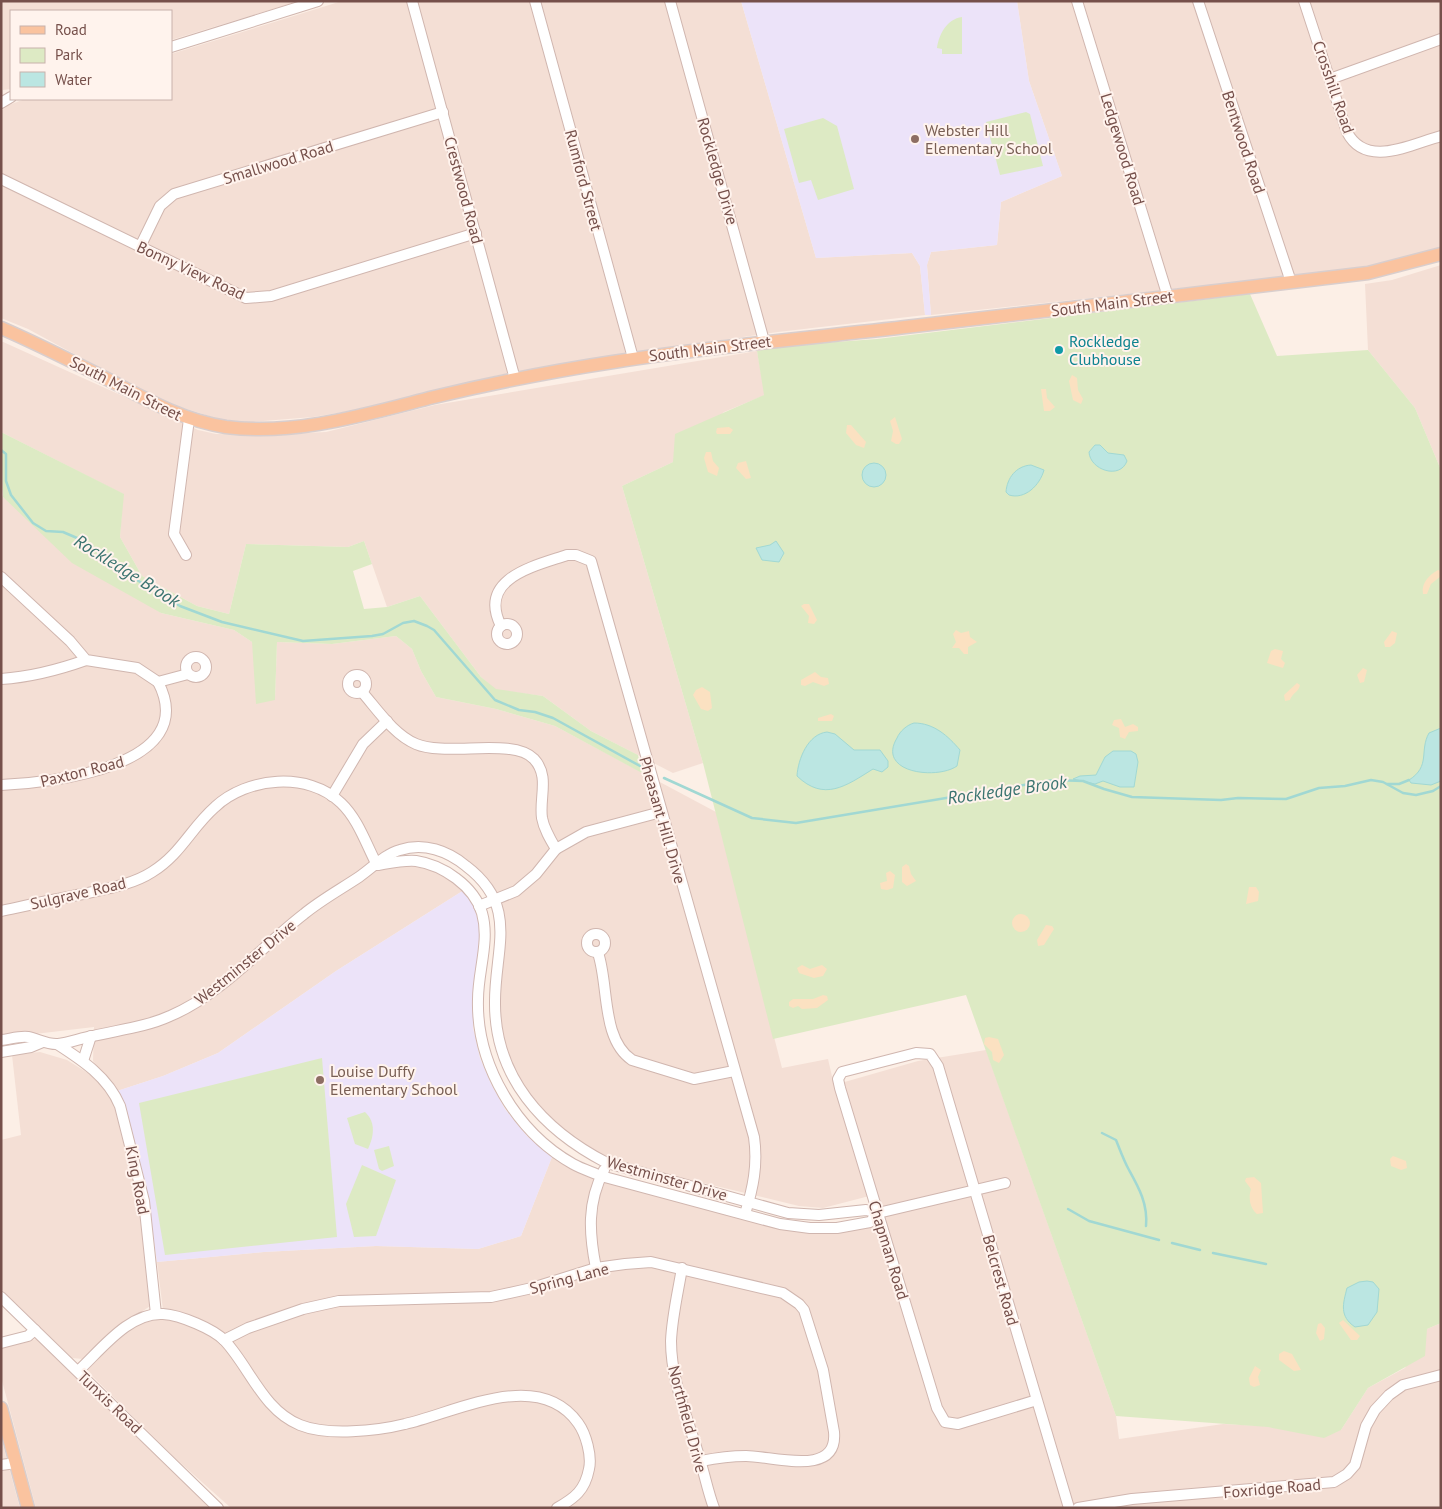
<svg xmlns="http://www.w3.org/2000/svg" width="1442" height="1509" font-family="'PT Sans',sans-serif">
	<rect width="100%" height="100%" fill="#fcefe6"/>
	<g fill="#f4dfd5">
		<polygon points="1,1 299,1 171,40 171,11 11,11 11,89 3,90"/>
		<polygon points="342,1 741,1 816,258 912,253 920,266 925,315 778,332 616,355 499,375 368,408 313,417 252,422 222,420 161,401 28,329 1,318 1,111 9,105 25,99 171,99 171,54"/>
		<polygon points="1017,1 1441,1 1441,248 1369,268 931,315 927,265 931,252 997,245 1001,202 1062,176 1029,81"/>
		<polygon points="1441,265 1441,470 1415,408 1368,350 1365,284 1392,280"/>
		<polygon points="1,341 198,430 216,434 266,435 326,432 435,405 757,351 765,395 724,412 673,462 622,486 703,763 673,773 591,731 543,696 496,690 481,677 420,596 387,607 364,541 348,547 246,544 229,614 197,606 142,576 120,537 123,494 1,432"/>
		<polygon points="1,493 3,497 161,613 234,630 252,642 275,700 277,642 332,644 396,636 412,649 421,671 436,697 496,709 555,726 716,812 782,1068 828,1059 834,1085 918,1061 986,1050 1116,1416 1119,1439 1223,1424 1341,1430 1368,1388 1405,1368 1427,1329 1441,1323 1441,1508 231,1508 175,1458 86,1370 122,1337 140,1324 164,1318 157,1262 264,1252 376,1246 478,1249 521,1236 552,1157 585,1174 826,1232 887,1226 877,1194 823,1208 799,1206 624,1164 603,1156 554,1124 522,1086 504,1044 500,1028 499,995 505,951 502,911 450,851 384,850 390,868 409,866 432,870 448,878 464,890 336,971 218,1053 163,1076 117,1091 93,1061 94,1027 1,1038"/>
		<polygon points="40,1052 67,1060 91,1075 106,1090 115,1105 137,1190 145,1239 150,1306 130,1320 83,1359 72,1358 1,1289 1,1140 21,1135 12,1055"/>
		<polygon points="36,1339 210,1508 36,1508 1,1377 1,1348"/>
		<polygon points="1,1437 11,1475 20,1508 1,1508"/>
	</g>
	<g fill="#ece3f9">
		<polygon points="741,1 1017,1 1029,81 1062,176 1001,202 997,245 931,252 927,265 931,315 925,315 920,266 912,253 816,258"/>
		<polygon points="464,890 474,906 480,928 473,1008 473,1028 480,1058 491,1084 505,1109 527,1136 552,1157 521,1236 478,1249 376,1246 264,1252 157,1262 148,1198 125,1105 117,1091 163,1076 218,1053 336,971"/>
	</g>
	<g fill="#ddeac4">
		<path d="M962 17V54H942V49L937 48C939 34 947 19 962 17Z"/>
		<polygon points="1026,112 1030,114 1043,166 1000,175 986,122"/>
		<polygon points="823,118 837,126 854,189 818,200 811,180 799,183 784,129"/>
		<polygon points="1250,294 1277,356 1368,350 1415,408 1441,470 1441,1323 1427,1329 1425,1356 1368,1388 1341,1430 1324,1438 1268,1427 1116,1416 966,995 773,1039 703,763 622,486 673,462 675,434 764,395 757,351 780,346 877,339"/>
		<polygon points="1,432 124,494 120,537 142,576 197,606 229,614 246,544 348,547 364,541 372,564 353,571 364,609 387,607 420,596 481,677 496,689 543,696 591,731 638,755 642,773 555,726 496,709 436,697 421,671 412,649 396,636 332,644 277,642 275,700 256,704 252,642 234,630 161,613 72,563 3,497"/>
		<polygon points="322,1058 337,1237 165,1255 139,1103"/>
		<path d="M365 1112C376 1122 374 1136 368 1149L355 1144 347 1118Z"/>
		<polygon points="389,1146 394,1166 382,1171 379,1169 374,1150"/>
		<polygon points="362,1165 396,1180 376,1236 354,1237 346,1204"/>
	</g>
	<g fill="#fbe1c1">
		<polygon points="1072,375 1077,378 1078,390 1083,399 1081,404 1073,400 1069,381"/>
		<polygon points="1041,389 1046,389 1047,398 1055,407 1050,411 1044,411"/>
		<polygon points="895,417 902,439 899,444 896,444 891,441 893,431 890,421"/>
		<polygon points="847,425 851,425 866,442 864,448 856,445 846,433"/>
		<polygon points="729,427 733,430 730,434 717,434 716,432 717,428"/>
		<polygon points="706,452 711,452 713,461 719,468 717,476 708,472 704,458"/>
		<polygon points="746,461 751,478 746,479 736,468 738,463"/>
		<path d="M1438 570 1441 571V576L1431 584 1427 594H1423C1421 583 1429 575 1438 570Z"/>
		<polygon points="804,604 809,604 817,620 814,624 808,623 809,616 801,606"/>
		<polygon points="956,630 961,633 969,631 970,637 977,642 968,647 968,654 964,654 959,648 952,648 956,642 953,634"/>
		<polygon points="1392,631 1397,633 1395,643 1390,647 1385,647 1384,642"/>
		<polygon points="1275,649 1283,651 1281,659 1285,663 1283,668 1267,663 1271,651"/>
		<polygon points="1363,668 1367,670 1364,682 1360,683 1357,675"/>
		<polygon points="815,672 821,677 828,678 829,684 824,686 813,682 805,686 801,685 801,680"/>
		<path d="M1297 683 1300 685C1299 692 1292 693 1290 700L1285 701 1284 695Z"/>
		<polygon points="702,687 710,692 712,708 708,711 701,709 693,695 696,690"/>
		<polygon points="831,714 834,716 832,721 818,721 818,718"/>
		<polygon points="1121,719 1125,727 1133,724 1138,727 1138,731 1129,732 1125,739 1120,737 1119,728 1112,725 1114,720"/>
		<polygon points="906,864 909,866 911,874 916,881 907,886 902,882 902,867"/>
		<polygon points="890,871 895,875 893,888 887,890 881,889 880,883 887,881 886,873"/>
		<polygon points="1249,887 1256,887 1259,892 1258,901 1246,904"/>
		<circle cx="1021" cy="923" r="9"/>
		<polygon points="1046,925 1052,926 1054,929 1044,945 1038,946 1037,940"/>
		<polygon points="802,965 810,969 822,965 827,969 823,976 814,978 799,973 797,968"/>
		<polygon points="823,995 827,996 828,1000 817,1008 802,1009 798,1006 793,1008 789,1006 789,1002 793,999 813,999"/>
		<polygon points="989,1037 998,1039 1004,1055 999,1063 993,1060 992,1052 984,1044 985,1038"/>
		<polygon points="1393,1156 1406,1161 1407,1168 1401,1170 1391,1166 1390,1159"/>
		<path d="M1254 1177 1261 1183 1263 1213 1257 1214C1250 1209 1248 1197 1251 1189L1245 1181 1246 1178Z"/>
		<polygon points="1343,1320 1360,1336 1357,1340 1351,1340 1339,1323"/>
		<polygon points="1321,1323 1325,1328 1324,1339 1320,1341 1316,1333 1318,1324"/>
		<polygon points="1284,1351 1292,1354 1301,1370 1294,1371 1279,1360 1279,1354"/>
		<polygon points="1255,1366 1261,1370 1258,1377 1260,1385 1254,1387 1250,1385 1249,1378"/>
	</g>
	<g fill="#bbe6e2" stroke="#a1d8d3">
		<path d="M1100 445 1108 453 1124 455 1127 461C1120 480 1090 470 1089 452L1095 445Z"/>
		<circle cx="874" cy="475" r="12"/>
		<path d="M1031 465 1044 470C1040 485 1025 500 1009 495L1006 492C1007 478 1016 466 1031 465Z"/>
		<polygon points="776,541 784,553 779,562 762,560 756,548 770,545"/>
		<path d="M914 723C934 723 948 736 960 750L957 766C937 780 876 773 897 738 900 731 907 725 914 723Z"/>
		<path d="M1441 728V781L1431 785 1411 783 1409 780C1431 766 1419 751 1429 733Z"/>
		<path d="M827 732 835 734 854 750H880L888 761V767L882 772 873 769C846 786 824 802 797 776 798 759 808 734 827 732Z"/>
		<polygon points="1113,751 1131,751 1136,754 1138,762 1134,787 1120,787 1103,781 1095,784 1073,779 1080,776 1096,775 1105,757"/>
		<path d="M1367 1281 1373 1282 1379 1289 1377 1312 1368 1325 1355 1327C1339 1316 1343 1304 1347 1288L1359 1282Z"/>
	</g>
	<g fill="none" stroke-linecap="round" stroke-linejoin="round">
		<g stroke="#a1d8d3" stroke-width="2.5">
			<polyline points="1,450 6,454 6,481 11,495 33,523 46,531 63,532 84,541 127,574 180,606 222,622 303,641 372,636 383,634 403,623 414,621 427,626 434,630 495,700 519,710 535,712 553,718 640,766"/>
			<polyline points="664,778 752,818 796,823 1054,780 1083,781 1104,789 1132,797 1221,800 1238,798 1286,799 1319,788 1345,786 1371,780 1383,782 1403,793 1416,795 1433,791 1441,786"/>
			<polyline points="1387,784 1399,784 1409,780"/>
			<path d="M1102 1133 1116 1140C1120 1150 1124 1161 1129 1170 1139 1188 1148 1204 1146 1226"/>
			<polyline points="1068,1209 1089,1221 1159,1240"/>
			<polyline points="1172,1243 1200,1250"/>
			<polyline points="1213,1253 1266,1264"/>
		</g>
		<g stroke="#d0b6af" stroke-width="12">
			<g id="minor">
				<polyline points="412,1 515,379"/>
				<polyline points="535,1 633,358"/>
				<polyline points="670,1 764,341"/>
				<polyline points="1077,1 1168,297"/>
				<polyline points="1198,1 1291,282"/>
				<path d="M1304 1 1347 132C1366 169 1411 144 1441 136"/>
				<polyline points="171,47 318,1"/>
				<polyline points="1330,79 1441,39"/>
				<polyline points="1,103 11,97"/>
				<polyline points="1,179 246,298 271,296 476,233"/>
				<polyline points="140,247 160,206 174,194 443,112"/>
				<polyline points="186,555 174,534 189,419"/>
				<polyline points="1,577 70,641 86,660 137,668 158,682 188,674"/>
				<circle cx="507" cy="634" r="10"/>
				<path d="M501 626C477 578 535 566 567 555H576L591 561 754 1137C758 1165 753 1188 745 1214"/>
				<circle cx="196" cy="667" r="10"/>
				<circle cx="357" cy="684" r="9"/>
				<path d="M1 679C31 677 58 670 86 660"/>
				<path d="M362 692C377 709 394 735 416 744 446 757 513 737 534 759 550 776 539 798 542 818 544 829 550 839 556 849"/>
				<path d="M1 785C52 783 202 766 158 682"/>
				<polyline points="332,796 363,744 387,721"/>
				<path d="M378 865C390 863 403 860 416 861 443 865 474 886 482 913 490 941 478 971 478 999 476 1064 516 1132 573 1164 582 1169 592 1172 601 1176L780 1224 810 1228H837L870 1222 878 1213"/>
				<polyline points="479,906 516,891 536,874 556,849 586,832 661,812"/>
				<path d="M1 911C29 905 56 899 83 894 105 889 132 885 152 872 181 854 191 828 215 807 247 777 308 771 341 803 358 819 366 844 377 865"/>
				<circle cx="596" cy="943" r="9"/>
				<path d="M598 953C609 985 601 1039 632 1060L694 1079 734 1071"/>
				<path d="M1 1040C10 1039 19 1036 28 1037 38 1039 48 1045 58 1044 69 1043 81 1038 93 1036 118 1030 146 1027 170 1016 222 994 260 948 304 914 321 900 341 889 359 877 372 868 385 854 400 850 424 842 448 851 466 866 519 906 495 948 495 1001 494 1077 543 1130 607 1163L788 1213 819 1215 866 1210 878 1213 1005 1183"/>
				<path d="M57 1044C82 1060 108 1077 120 1106L144 1201 156 1314"/>
				<polyline points="1,1052 31,1047 43,1042"/>
				<polyline points="83,1061 91,1036"/>
				<path d="M596 1268C589 1233 587 1203 604 1170"/>
				<path d="M682 1268C678 1292 672 1317 671 1341 671 1383 689 1420 700 1460 705 1476 708 1492 714 1508"/>
				<polyline points="1,1297 218,1508"/>
				<path d="M224 1340 248 1328 303 1309 339 1301 491 1297 532 1288 596 1268 625 1264 651 1262 783 1293 799 1304 804 1310 823 1370 834 1432C838 1478 773 1456 746 1456 730 1456 716 1458 701 1461"/>
				<polyline points="1,1343 28,1336 35,1330"/>
				<path d="M78 1371C101 1350 129 1312 163 1314 180 1315 214 1329 225 1341 250 1368 263 1410 300 1425 327 1436 377 1431 405 1424 455 1413 538 1367 578 1423 586 1434 592 1456 589 1469 585 1490 575 1498 557 1508"/>
				<path d="M1037 1400 958 1424 945 1422 937 1408 840 1088 838 1079 842 1072 916 1053 930 1054 938 1066C981 1213 1025 1360 1069 1508"/>
				<polyline points="1,1465 16,1463"/>
				<polyline points="1078,1508 1132,1499 1334,1482 1347,1474 1355,1465 1366,1426 1375,1410 1389,1395 1403,1385 1441,1375"/>
			</g>
		</g>
		<g stroke="#d9cecd" stroke-width="15">
			<g id="major">
				<path d="M1 328C38 344 73 362 109 380 147 400 182 420 226 427 296 436 367 414 434 397 493 383 553 371 613 362 713 346 813 338 914 326 1065 309 1217 291 1368 273L1441 254"/>
				<polyline points="1,1408 28,1508"/>
			</g>
		</g>
		<use href="#minor" stroke="#fff" stroke-width="10"/>
		<use href="#major" stroke="#fac39f" stroke-width="12"/>
	</g>
	<g fill="#8d6e63" stroke="#fff3ed" stroke-width="2">
		<circle cx="915" cy="139" r="5"/>
		<circle cx="320" cy="1080" r="5"/>
	</g>
	<circle fill="#0f9aa8" stroke="#fff3ed" stroke-width="2" cx="1059" cy="350" r="5"/>
	<g text-anchor="middle" stroke-width="4" stroke-linejoin="round" paint-order="stroke">
		<g font-size="16" fill="#76504b" stroke="#fff3ed">
			<text transform="translate(1334 87) rotate(71)" y="6">Crosshill Road</text>
			<text transform="translate(1244 142) rotate(72)" y="6">Bentwood Road</text>
			<text transform="translate(1123 149) rotate(73)" y="6">Ledgewood Road</text>
			<text transform="translate(278 162) rotate(-17)" y="6">Smallwood Road</text>
			<text transform="translate(718 171) rotate(74)" y="6">Rockledge Drive</text>
			<text transform="translate(584 180) rotate(75)" y="6">Rumford Street</text>
			<text transform="translate(464 190) rotate(75)" y="6">Crestwood Road</text>
			<text transform="translate(191 270) rotate(25)" y="6">Bonny View Road</text>
			<text transform="translate(1112 303) rotate(-7)" y="6">South Main Street</text>
			<text transform="translate(710 348) rotate(-7)" y="6">South Main Street</text>
			<text transform="translate(126 388) rotate(27)" y="6">South Main Street</text>
			<text transform="translate(82 771) rotate(-14)" y="6">Paxton Road</text>
			<text transform="translate(663 820) rotate(74)" y="6">Pheasant Hill Drive</text>
			<text transform="translate(78 893) rotate(-13)" y="6">Sulgrave Road</text>
			<text transform="translate(245 962) rotate(-39)" y="6">Westminster Drive</text>
			<text transform="translate(667 1178) rotate(16)" y="6">Westminster Drive</text>
			<text transform="translate(138 1180) rotate(79)" y="6">King Road</text>
			<text transform="translate(889 1250) rotate(73)" y="6">Chapman Road</text>
			<text transform="translate(569 1278) rotate(-15)" y="6">Spring Lane</text>
			<text transform="translate(1001 1280) rotate(74)" y="6">Belcrest Road</text>
			<text transform="translate(110 1402) rotate(44)" y="6">Tunxis Road</text>
			<text transform="translate(688 1419) rotate(75)" y="6">Northfield Drive</text>
			<text transform="translate(1272 1488) rotate(-5)" y="6">Foxridge Road</text>
		</g>
		<g font-size="16" fill="#785e54" stroke="#fff3ed" text-anchor="start">
			<text x="925" y="136">Webster Hill<tspan x="925" dy="18">Elementary School</tspan></text>
			<text x="330" y="1077">Louise Duffy<tspan x="330" dy="18">Elementary School</tspan></text>
		</g>
		<g font-size="16" fill="#0d838f" stroke="#fff3ed" text-anchor="start">
			<text x="1069" y="347">Rockledge<tspan x="1069" dy="18">Clubhouse</tspan></text>
		</g>
		<g font-size="18" font-style="italic" fill="#3b7470" stroke="#fff3ed">
			<text transform="translate(127 571) rotate(32)" y="6">Rockledge Brook</text>
			<text transform="translate(1007 790) rotate(-8)" y="6">Rockledge Brook</text>
		</g>
	</g>
	<rect width="1442" height="1509" fill="none" stroke="#76504b" stroke-width="5"/>
	<rect x="10" y="10" width="162" height="90" fill="#fff3ed" stroke="#c8b2ac"/>
	<rect x="20" y="26" width="25" height="8" fill="#fac39f" stroke="#c8b2ac"/>
	<text x="55" y="35" font-size="15" fill="#76504b">Road</text>
	<rect x="20" y="48" width="25" height="15" fill="#ddeac4" stroke="#c8b2ac"/>
	<text x="55" y="60" font-size="15" fill="#76504b">Park</text>
	<rect x="20" y="72" width="25" height="15" fill="#bbe6e2" stroke="#c8b2ac"/>
	<text x="55" y="85" font-size="15" fill="#76504b">Water</text>
</svg>
